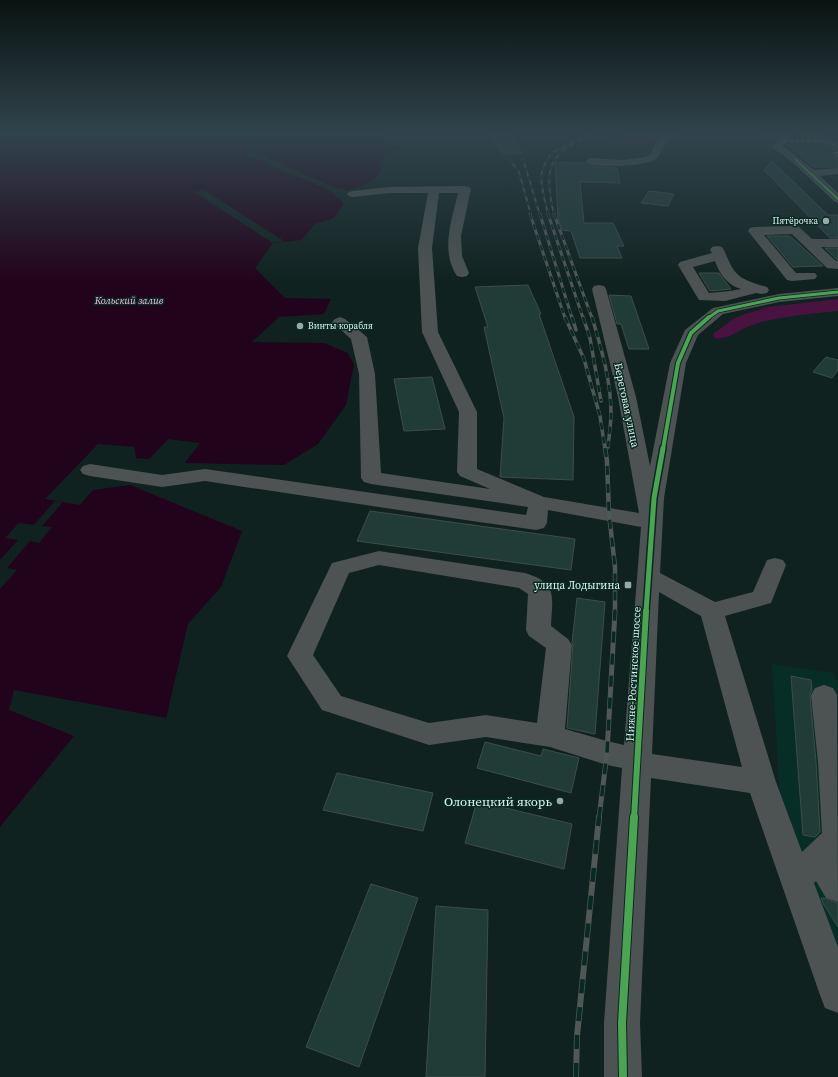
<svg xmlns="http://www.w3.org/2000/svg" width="838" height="1077" font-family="'Source Serif 4',serif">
	<rect width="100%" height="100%" fill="#10221f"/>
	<g fill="#062e27">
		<polygon points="738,132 797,132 772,142"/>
		<polygon points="772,664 833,673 838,683 838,968 781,814"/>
	</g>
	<g fill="#4a1240">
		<polygon points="626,132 669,132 663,135 654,144 611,144"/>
		<path d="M838 299V311C809 314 780 316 752 325 740 329 727 341 714 338L713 334 736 317 768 307Z"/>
	</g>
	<polygon fill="#22031c" points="0,132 383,132 384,147 401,146 401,149 387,152 381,160 384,167 372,182 347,191 342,188 330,191 344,203 334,218 315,224 301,240 273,243 255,268 285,298 331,299 324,314 279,317 252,342 324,343 348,353 354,365 346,405 318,444 284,465 185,463 200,443 168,439 149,459 136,458 134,447 98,444 45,499 80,505 93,490 130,485 242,531 221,587 188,624 166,718 14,690 9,710 74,736 0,827"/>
	<g fill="#10221f">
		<polygon points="253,152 338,189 332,191 244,154"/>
		<polygon points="204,190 284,241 273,243 194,192"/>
		<polygon points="55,501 63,502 42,526 52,527 39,543 30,541 7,568 17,570 0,589 0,560 18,540 5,538 19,523 34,525"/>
	</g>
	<g fill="#213b37" stroke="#3e4d4a">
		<polygon points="489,132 508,132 522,153 503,154"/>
		<polygon points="801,138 838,149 838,167 813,167 786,144 789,140"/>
		<polygon points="772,161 828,215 838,215 838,238 830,238 764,170"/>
		<polygon points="555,162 586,163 597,167 617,168 620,183 580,182 584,223 613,223 624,246 617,246 622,258 580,258 571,231 562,230 558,218"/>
		<polygon points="649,191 674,194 668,206 641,203"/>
		<polygon points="767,236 790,236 823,266 793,267"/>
		<polygon points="825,248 838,248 838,260 837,260"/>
		<polygon points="699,273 719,273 731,289 710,291"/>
		<polygon points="528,285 541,314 539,314 574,417 573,480 500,477 504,418 484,327 488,327 475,287"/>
		<polygon points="609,295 631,296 649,349 629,349 621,324 617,324"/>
		<polygon points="826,357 838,360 838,370 832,378 813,372"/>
		<polygon points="432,377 445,429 404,431 394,379"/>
		<polygon points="370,511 575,539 571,570 357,541"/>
		<polygon points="577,598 605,602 595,734 567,728 573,645 572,643"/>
		<polygon points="791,676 811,680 812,690 810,695 816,762 820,832 815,837 803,835"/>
		<polygon points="485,742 541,756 543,749 579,758 571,793 477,768"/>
		<polygon points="337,773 433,793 423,831 323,810"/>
		<polygon points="477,801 572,824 564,869 465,843"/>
		<polygon points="371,884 418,898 359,1067 306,1047"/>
		<polygon points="821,898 824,898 838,903 838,927 824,905"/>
		<polygon points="436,906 488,910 485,1077 426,1077"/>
	</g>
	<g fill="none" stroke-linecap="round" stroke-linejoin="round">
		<g fill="#4c5352" fill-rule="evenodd">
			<path d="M669 132H681C677 137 668 139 664 145 660 151 661 156 654 160 644 166 592 170 585 161L590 158 624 160 645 157 651 154 657 141Z"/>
			<polygon points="767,132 788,134 790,136 783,146 814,170 838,168 838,174 820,176 838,193 838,203 834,201 791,161 773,148 772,146 780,137"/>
			<polygon points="800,132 810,132 838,142 838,148 801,137"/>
			<path d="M465 186 469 187 471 189 461 236 462 256 469 273 467 276 462 277 457 276C440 251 452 219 458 193H439L432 248 438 332 477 412V469L544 497 639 513 618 397 592 289 594 286 599 285 604 286 606 289 636 397 650 466 670 363 685 330 713 308 779 294 838 288V296L779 302 723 314 698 335 686 363 664 498 660 573 715 602 753 592 767 560 775 558 783 560 786 565 771 603 725 616 776 782 802 852 822 833 818 762 811 695 815 688 824 685 833 688 837 695 838 902 826 898 816 881 814 883 838 947V1013L825 1008 820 995 750 793 651 778 640 1023 642 1077H604V1023L622 768 607 765 550 747 486 737 429 745 322 710 287 656 332 563 379 551 525 573C559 583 552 598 551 626L568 639 572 645 565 729 607 741 624 745 641 527 548 510 547 523 544 528 536 530 479 522 205 481 162 487 90 476 83 474 80 470 83 466 90 464 162 475 205 469 526 515 528 507 371 484 364 482 361 478 359 374 351 339 332 322 335 319 340 317 345 319 367 337 375 374 381 473 490 489 460 476 457 472 459 412 422 332 418 248 428 193H388L353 197 349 196 347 194 349 192 353 191 388 187ZM379 565 519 588 528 594 526 630 529 636 546 648 537 723 486 715 429 723 341 696 313 655 349 573ZM659 592 701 616 742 767 652 754Z"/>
			<polygon points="795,226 799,227 812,239 838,239 838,247 821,247 836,261 838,261 838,269 827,268 792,234 764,235 796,273 815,273 817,276 815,279 792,281 787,280 748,231 750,228 754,227"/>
			<path d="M717 246 722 247 724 250C735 277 739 279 767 287L769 290 767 293 762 294 756 293 725 301 699 300 678 265 680 262 712 253 710 250 712 247ZM715 261C719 273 727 285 741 289L730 291 709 293 693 267Z"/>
		</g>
		<g stroke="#505856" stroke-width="2">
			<g id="rail-far5">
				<polyline points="523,159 540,215"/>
				<polyline points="510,160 519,172 531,215"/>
				<path d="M548 215C546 202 539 185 542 171 543 165 549 157 553 152L592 132"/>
				<path d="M554 215C542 162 551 152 599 132"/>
			</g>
		</g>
		<g stroke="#505856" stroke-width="3">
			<g id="rail-far4">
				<polyline points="530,214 565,318"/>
				<polyline points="540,214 572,318"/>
				<polyline points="548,214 583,318"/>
				<polyline points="554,214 592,318"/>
			</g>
		</g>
		<g stroke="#505856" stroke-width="3.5">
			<g id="rail-far3">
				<polyline points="565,317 584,359 600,416 605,449"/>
				<polyline points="572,317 576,330"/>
				<polyline points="583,317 590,338 601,401"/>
				<path d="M592 317C601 348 611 380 611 413 611 424 609 436 608 447"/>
			</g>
		</g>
		<g stroke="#505856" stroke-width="4.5">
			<polyline id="rail-far2" points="605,448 607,461 609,514 615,567 615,612"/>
		</g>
		<g stroke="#505856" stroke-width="5">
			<polyline id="rail-far1" points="599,818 607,753 615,611"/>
		</g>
		<g stroke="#505856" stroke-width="6">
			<polyline id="rail" points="576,1077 577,1036 599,817"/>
		</g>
		<use href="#rail-far5" stroke="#092923" stroke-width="1.5" stroke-dasharray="4.5" stroke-linecap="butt"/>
		<use href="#rail-far4" stroke="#092923" stroke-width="2" stroke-dasharray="5.5" stroke-linecap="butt"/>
		<use href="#rail-far3" stroke="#092923" stroke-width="2.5" stroke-dasharray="7" stroke-linecap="butt"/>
		<use href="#rail-far2" stroke="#092923" stroke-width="3" stroke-dasharray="9" stroke-linecap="butt"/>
		<use href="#rail-far1" stroke="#092923" stroke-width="3.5" stroke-dasharray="11" stroke-linecap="butt"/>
		<use href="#rail" stroke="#092923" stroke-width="4.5" stroke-dasharray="14" stroke-linecap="butt"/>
		<g stroke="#a5887d" stroke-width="2" stroke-dasharray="4 2" stroke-linecap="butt">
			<polyline points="783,141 820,141"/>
			<polyline points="838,152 835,153 838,156"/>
		</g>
		<g stroke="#092923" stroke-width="3.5">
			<polyline id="cycleway-far5" points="795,159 838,199"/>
		</g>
		<g stroke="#092923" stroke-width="4.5">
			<polyline id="cycleway-far4" points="708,318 718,311 779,298 838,292"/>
		</g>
		<g stroke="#092923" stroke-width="6">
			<polyline id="cycleway-far3" points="663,449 678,363 691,333 709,317"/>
		</g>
		<g stroke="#092923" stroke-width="8">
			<polyline id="cycleway-far2" points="646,612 654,498 663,448"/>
		</g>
		<g stroke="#092923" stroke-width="8">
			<polyline id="cycleway-far1" points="634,818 646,611"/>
		</g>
		<g stroke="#092923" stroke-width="10">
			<polyline id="cycleway" points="623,1077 622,1023 634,817"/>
		</g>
		<use href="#cycleway-far5" stroke="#4ca352" stroke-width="2.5"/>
		<use href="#cycleway-far4" stroke="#4ca352" stroke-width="3"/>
		<use href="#cycleway-far3" stroke="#4ca352" stroke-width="4"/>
		<use href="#cycleway-far2" stroke="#4ca352" stroke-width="5"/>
		<use href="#cycleway-far1" stroke="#4ca352" stroke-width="6"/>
		<use href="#cycleway" stroke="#4ca352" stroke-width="8"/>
	</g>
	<linearGradient id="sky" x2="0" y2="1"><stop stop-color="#091311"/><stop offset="0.47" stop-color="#31444d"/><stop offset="1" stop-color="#31444d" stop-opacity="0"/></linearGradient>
	<rect width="838" height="283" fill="url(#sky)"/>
	<g fill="#98aaa6" stroke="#092923" stroke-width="1.5">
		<circle cx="826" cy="221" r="4"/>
		<circle cx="300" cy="326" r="4"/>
		<rect x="624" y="581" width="8" height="8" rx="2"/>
		<circle cx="560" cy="801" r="4"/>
	</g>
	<g text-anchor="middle" stroke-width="3" stroke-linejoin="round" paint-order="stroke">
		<g font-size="9" fill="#e2f3ef" stroke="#092923" text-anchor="end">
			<text x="818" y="224">Пятёрочка</text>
			<text x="308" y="329" text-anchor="start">Винты корабля</text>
		</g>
		<g font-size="10" font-style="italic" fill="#fdbcea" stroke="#092923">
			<text x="129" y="304">Кольский залив</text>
		</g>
		<g font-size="11" fill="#e2f3ef" stroke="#092923">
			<text transform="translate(627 405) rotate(78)" y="4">Береговая улица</text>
			<text transform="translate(633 674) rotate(-87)" y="4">Нижне-Ростинское шоссе</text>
		</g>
		<g font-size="11" fill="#e2f3ef" stroke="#092923" text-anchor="end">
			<text x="620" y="589">улица Лодыгина</text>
		</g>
		<g font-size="13" fill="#e2f3ef" stroke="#092923" text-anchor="end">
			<text x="552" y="806">Олонецкий якорь</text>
		</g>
	</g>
</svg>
